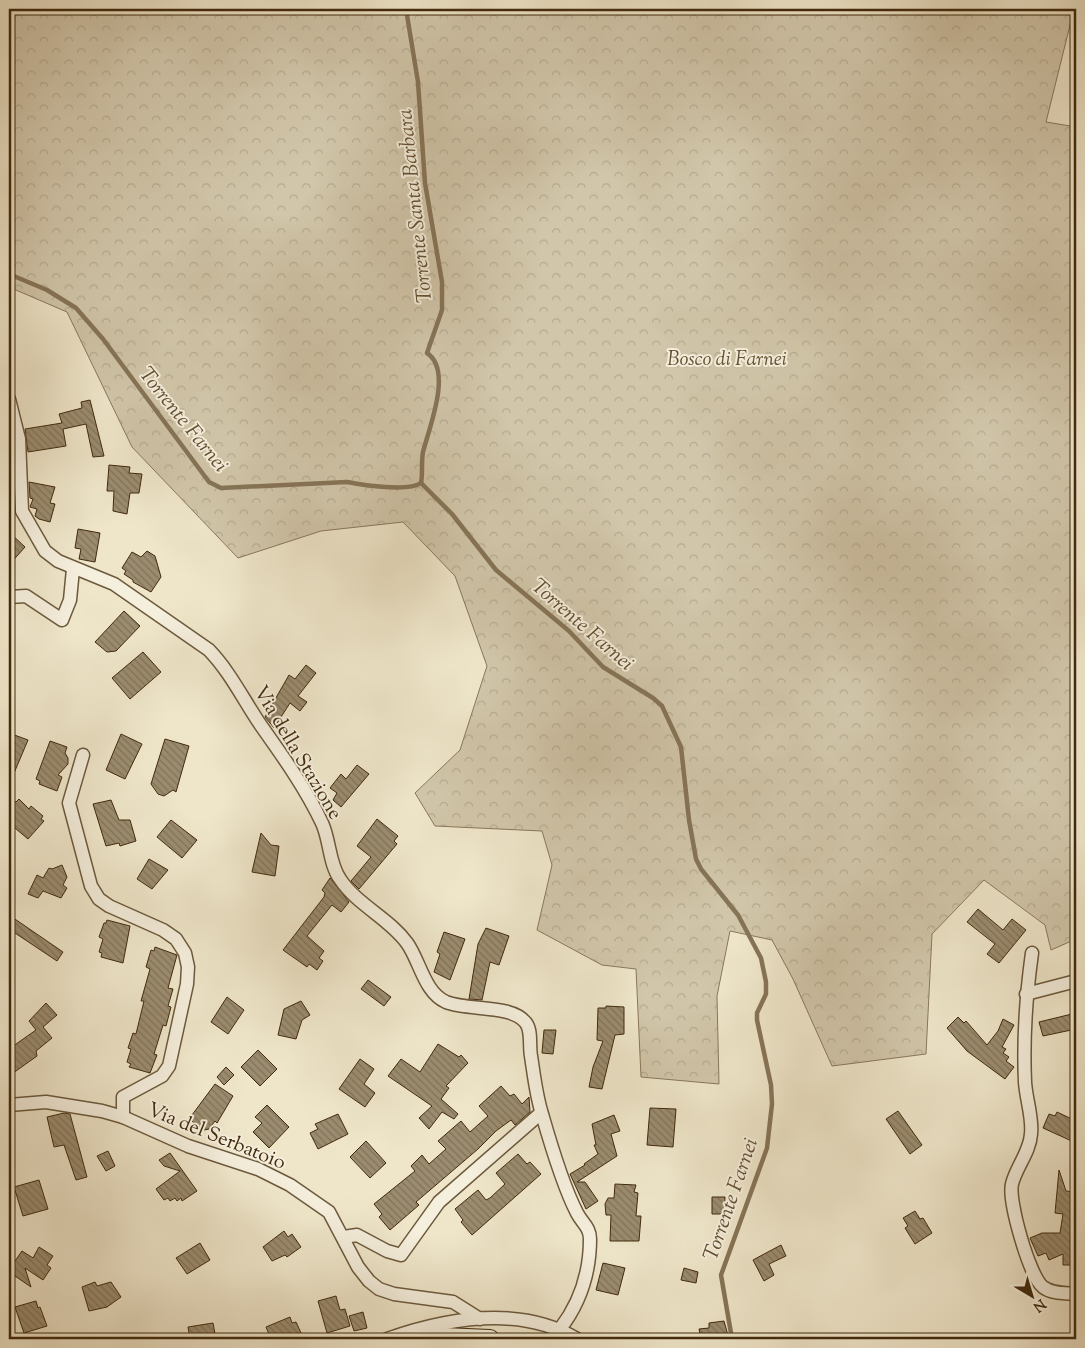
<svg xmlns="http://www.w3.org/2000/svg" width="1085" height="1348" font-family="'Sorts Mill Goudy',serif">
	<defs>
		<pattern id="forest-crowns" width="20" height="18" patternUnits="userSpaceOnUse" patternTransform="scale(1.25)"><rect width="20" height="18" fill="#d1c6aa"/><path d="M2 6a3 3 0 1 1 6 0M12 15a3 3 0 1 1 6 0" fill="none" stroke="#b5aa91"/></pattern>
		<pattern id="building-back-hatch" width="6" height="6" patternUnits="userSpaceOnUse" patternTransform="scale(1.25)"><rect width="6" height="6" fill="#9b8c6f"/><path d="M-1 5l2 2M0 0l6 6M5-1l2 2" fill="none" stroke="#80735a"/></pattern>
	</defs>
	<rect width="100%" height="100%" fill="#efe6ca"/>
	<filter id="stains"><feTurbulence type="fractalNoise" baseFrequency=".004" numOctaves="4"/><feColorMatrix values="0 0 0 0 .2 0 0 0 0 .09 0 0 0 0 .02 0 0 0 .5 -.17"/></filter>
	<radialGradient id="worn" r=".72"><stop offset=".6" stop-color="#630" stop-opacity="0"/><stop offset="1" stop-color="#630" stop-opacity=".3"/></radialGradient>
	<polygon fill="url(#forest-crowns)" stroke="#89785b" points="9,9 1074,9 1046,122 1076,127 1076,939 1051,950 1045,925 984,880 932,934 926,1054 832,1066 793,979 772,940 730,931 717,996 719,1084 641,1077 636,969 602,965 537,930 552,865 542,831 435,826 415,793 460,750 487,666 455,576 403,522 321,531 238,558 132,447 67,312 9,287"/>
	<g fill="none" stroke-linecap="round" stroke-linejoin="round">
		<g stroke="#867457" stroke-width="4.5">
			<path d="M406 9 418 82 425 183 442 282V310L427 353C453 370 429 428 423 452 421 463 423 473 421 483"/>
			<path d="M9 274 47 290 76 308 103 339 209 482 221 488 347 482C363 485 408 492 421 483L452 514 496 570 569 631 603 667 653 698 662 706 681 747 689 820 696 859 701 869 738 915 761 958 766 982V994L757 1013V1020L771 1085 772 1104 767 1148 721 1275 732 1339"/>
		</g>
	</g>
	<g fill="url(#building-back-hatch)" stroke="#412a0c">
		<polygon points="90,400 104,456 93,457 86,424 63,429 66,446 28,452 25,429 62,423 59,414 82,408 81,402"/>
		<polygon points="109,465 130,467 129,473 142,474 139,493 130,493 127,514 113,511 114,491 107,491"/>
		<polygon points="29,482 55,487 50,503 55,504 50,522 39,519 35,516 37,509 30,507 33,499 30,498"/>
		<polygon points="78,529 100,533 95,562 79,559 81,549 75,548"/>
		<polygon points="9,532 25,547 9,565"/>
		<polygon points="147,551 155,556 161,577 151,592 133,582 133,580 124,574 126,571 122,568 132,552 141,557"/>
		<polygon points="124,611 140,626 116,651 107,652 95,642"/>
		<polygon points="143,652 161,672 130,699 112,678"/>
		<polygon points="306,665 316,673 298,696 307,702 300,711 290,703 274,728 265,717 289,675 295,679"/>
		<polygon points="9,733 28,740 9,785"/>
		<polygon points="121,734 142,744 125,779 106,770"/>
		<polygon points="165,739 189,746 176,792 173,790 164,796 158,794 151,784"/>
		<polygon points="50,741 67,747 65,753 68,758 68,764 58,775 62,777 57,791 39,784 40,781 36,779"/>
		<polygon points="357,765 369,774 341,807 333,800 337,793 330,788 341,774 346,779"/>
		<polygon points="9,796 16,802 19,799 29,809 31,806 43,816 41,819 44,821 28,839 9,823"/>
		<polygon points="111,800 119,820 130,820 136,841 120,846 119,843 106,846 93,804"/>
		<polygon points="377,819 398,836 394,841 397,844 359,889 351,881 371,857 357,846"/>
		<polygon points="171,820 197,840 182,858 157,837"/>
		<polygon points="261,833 271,845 279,846 275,876 252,872"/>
		<polygon points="149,859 168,870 152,889 137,879"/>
		<polygon points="62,865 67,877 63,885 67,888 61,898 43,891 38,898 28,894 37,875 43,878 49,868 52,869"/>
		<polygon points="330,878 349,902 341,912 332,905 307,936 324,951 319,958 323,961 317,970 309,964 307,967 283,950 324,897 325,893 322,890"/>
		<polygon points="978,909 1003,930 1012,919 1026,930 999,963 987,954 995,944 967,922"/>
		<polygon points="9,915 63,952 57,961 9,929"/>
		<polygon points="107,920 130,926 123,963 101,957 102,953 99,952 103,939 99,937 104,923 106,923"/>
		<polygon points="486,928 509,936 499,965 490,962 482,1000 469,999 478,944"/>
		<polygon points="444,932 465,939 450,980 434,972 440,954 437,952"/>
		<polygon points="155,947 177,955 168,988 173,989 168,1006 171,1007 166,1026 163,1025 154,1054 157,1055 150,1073 129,1067 131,1064 127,1062 131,1049 128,1048 133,1033 136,1034 144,1001 141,1001 150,969 146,967 151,950 154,951"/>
		<polygon points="368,980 391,997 384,1006 361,989"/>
		<polygon points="227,997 244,1010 228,1034 211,1022"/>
		<polygon points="301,1001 310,1015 302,1020 296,1039 278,1035 284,1009"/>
		<polygon points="46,1003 57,1015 43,1027 52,1038 36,1051 37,1056 9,1076 9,1049 36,1030 29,1021"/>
		<polygon points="606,1006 624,1007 624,1034 615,1035 602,1089 589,1087 593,1067 603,1041 597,1040 598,1008 606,1008"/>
		<polygon points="1076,1013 1076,1029 1043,1036 1039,1022"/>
		<polygon points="958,1017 964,1023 966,1021 987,1045 998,1031 1003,1019 1014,1025 1002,1047 1006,1049 1003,1053 1009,1057 1006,1061 1014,1067 1005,1079 967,1051 947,1028"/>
		<polygon points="544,1030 556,1030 553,1054 542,1053"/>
		<polygon points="438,1044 459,1057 461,1055 468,1063 446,1086 449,1088 441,1099 458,1114 454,1119 442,1112 429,1129 419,1118 432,1106 388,1076 401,1059 420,1072"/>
		<polygon points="258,1050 277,1069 260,1086 241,1067"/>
		<polygon points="360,1059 374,1069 364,1084 375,1093 365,1107 339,1089"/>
		<polygon points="226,1067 234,1075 224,1085 217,1077"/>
		<polygon points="215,1084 233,1096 217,1123 215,1121 209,1129 204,1130 189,1119"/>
		<polygon points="501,1086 510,1096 514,1094 522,1104 529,1097 530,1112 515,1125 511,1120 496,1131 478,1149 416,1202 419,1205 390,1230 379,1217 382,1214 374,1204 415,1171 411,1166 422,1155 429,1164 446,1149 438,1141 461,1121 470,1132 488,1116 479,1106"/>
		<polygon points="267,1105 289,1127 269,1148 253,1132 262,1123 255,1117"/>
		<polygon points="650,1108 676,1109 673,1147 647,1145"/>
		<polygon points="898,1111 922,1145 910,1154 886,1119"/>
		<polygon points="1057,1112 1076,1121 1076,1143 1043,1128 1049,1114 1055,1116"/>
		<polygon points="64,1113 70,1114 87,1177 76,1180 64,1145 54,1147 47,1117"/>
		<polygon points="338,1114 348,1134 318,1149 310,1133 318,1129 315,1124"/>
		<polygon points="614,1115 620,1131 611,1134 617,1156 577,1182 585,1182 598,1201 586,1209 570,1174 585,1165 584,1164 598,1154 594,1145 596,1145 592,1124"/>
		<polygon points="366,1141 386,1163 370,1178 350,1157"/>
		<polygon points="108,1151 115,1166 106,1171 97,1156"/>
		<polygon points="170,1153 197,1191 182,1201 181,1198 177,1201 175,1198 170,1201 168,1198 164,1200 156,1189 180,1171 164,1166 159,1160"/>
		<polygon points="518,1154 527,1164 530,1162 541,1174 472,1235 461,1222 463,1220 455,1209 478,1190 486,1200 490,1198 505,1184 496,1173"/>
		<polygon points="1059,1170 1066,1191 1076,1192 1076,1265 1063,1265 1063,1254 1049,1260 1046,1253 1038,1256 1030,1238 1042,1233 1060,1233 1063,1214 1055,1213"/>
		<polygon points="39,1180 48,1209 23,1216 14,1187"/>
		<polygon points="615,1184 636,1185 634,1192 638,1193 636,1216 641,1216 639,1241 610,1241 611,1215 606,1215 605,1204 608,1198 614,1198"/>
		<polygon points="712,1197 725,1197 724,1214 712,1214"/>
		<polygon points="915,1211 920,1219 923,1218 932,1233 915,1244 905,1228 908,1226 903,1218"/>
		<polygon points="284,1231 288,1237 292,1234 301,1247 287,1257 285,1255 272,1261 263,1247"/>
		<polygon points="200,1243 210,1260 187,1274 176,1258"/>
		<polygon points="781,1245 786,1256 769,1264 774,1275 764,1281 753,1260"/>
		<polygon points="39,1247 53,1256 47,1265 51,1268 43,1280 25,1268 31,1287 15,1276 9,1286 9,1257 15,1261 22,1251 33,1258"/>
		<polygon points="603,1263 625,1268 618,1295 596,1290"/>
		<polygon points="684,1268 698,1272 696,1283 681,1280"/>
		<polygon points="95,1282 97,1286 111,1282 121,1297 107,1307 89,1311 82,1287"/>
		<polygon points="336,1296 340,1310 345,1309 350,1326 327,1333 318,1301"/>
		<polygon points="36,1301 38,1308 40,1307 47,1326 24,1333 15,1307"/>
		<polygon points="363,1312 367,1328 354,1331 349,1316"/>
		<polygon points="290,1317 292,1323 296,1322 302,1335 292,1339 271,1339 266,1327"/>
		<polygon points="724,1321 729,1339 701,1339 699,1329 709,1328 709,1323"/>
		<polygon points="213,1323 216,1339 190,1339 188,1327"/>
	</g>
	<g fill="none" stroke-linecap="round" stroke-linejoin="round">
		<g stroke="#6c593c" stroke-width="15">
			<g id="minor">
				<path d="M9 399 19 439 22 511 45 551 58 561 114 584 209 650C231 673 244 701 262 727 284 758 306 789 322 823 330 840 329 864 340 879 357 905 389 918 407 943 420 961 424 992 446 1002 468 1011 512 1004 526 1023 532 1031 529 1046 531 1056 534 1075 536 1095 542 1114 550 1142 564 1188 577 1213 582 1223 590 1227 590 1239 590 1272 580 1303 560 1329"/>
				<polyline points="9,597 26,596 62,620 70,600 73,569"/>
				<polyline points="83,755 69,803 91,886 99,899 109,906 163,930 176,939 185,953 188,967 187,984 169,1066 162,1076 123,1097 123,1117"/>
				<path d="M1032 953C1026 996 1023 1038 1025 1082 1026 1099 1033 1118 1031 1134 1030 1152 1016 1167 1012 1184 1008 1200 1029 1276 1043 1287 1052 1294 1065 1293 1076 1294"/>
				<polyline points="1026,994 1076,981"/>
				<polyline points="9,1105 46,1102 102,1111 123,1117 188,1146 258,1169 290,1185 329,1212 358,1267 369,1281 379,1289 394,1294 453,1302 480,1319"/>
				<polyline points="344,1237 357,1235 387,1251 401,1255 439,1202 541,1113"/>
				<path d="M387 1339C447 1318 520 1305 577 1339"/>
			</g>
		</g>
		<g stroke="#412a0c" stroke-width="20">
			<polyline id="secondary" points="398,1339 420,1336 490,1339"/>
		</g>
		<use href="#minor" stroke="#f5efdd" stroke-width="12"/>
		<use href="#secondary" stroke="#f5efdd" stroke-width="18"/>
	</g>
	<g text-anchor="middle" stroke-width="4" stroke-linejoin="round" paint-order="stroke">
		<g font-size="20" font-style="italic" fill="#655134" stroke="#f5efdd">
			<text x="727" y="365">Bosco di Farnei</text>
		</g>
		<g font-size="20" fill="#412a0c" stroke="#f5efdd">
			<text transform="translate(299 752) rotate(59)" y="7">Via della Stazione</text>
			<text transform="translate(217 1135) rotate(22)" y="7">Via del Serbatoio</text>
		</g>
		<g font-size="21" font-style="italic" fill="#644f32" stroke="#f5efdd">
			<text transform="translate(414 206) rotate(-96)" y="7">Torrente Santa Barbara</text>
			<text transform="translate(184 419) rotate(51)" y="7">Torrente Farnei</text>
			<text transform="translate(583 624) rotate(41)" y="7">Torrente Farnei</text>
			<text transform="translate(730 1199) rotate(-71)" y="7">Torrente Farnei</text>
		</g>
	</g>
	<rect width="1085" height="1348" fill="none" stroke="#efe6ca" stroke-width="30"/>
	<rect x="10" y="10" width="1065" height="1328" fill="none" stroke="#412a0c" stroke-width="2.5"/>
	<rect x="15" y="15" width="1055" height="1318" fill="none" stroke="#412a0c"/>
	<g transform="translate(1032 1296) rotate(142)" stroke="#f5efdd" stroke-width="4" paint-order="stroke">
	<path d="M0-4L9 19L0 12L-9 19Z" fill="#412a0c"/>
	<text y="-8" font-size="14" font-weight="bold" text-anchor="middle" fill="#412a0c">N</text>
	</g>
	<rect width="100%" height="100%" filter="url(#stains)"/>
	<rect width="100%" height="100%" fill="url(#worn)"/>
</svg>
